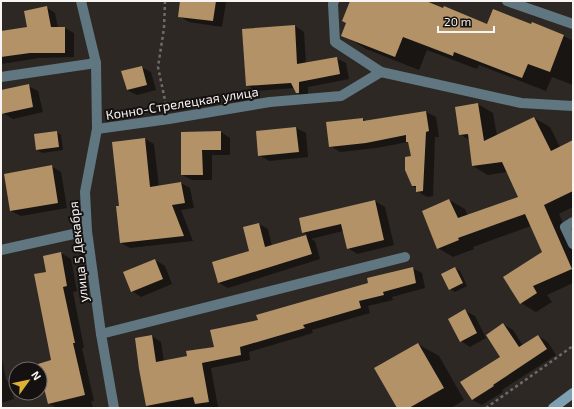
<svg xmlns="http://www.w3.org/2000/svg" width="574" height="409" font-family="'Exo 2',sans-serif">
	<rect width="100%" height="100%" fill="#2d2824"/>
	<g fill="#0007">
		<polygon points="181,1 226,2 222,27 189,22 179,16"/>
		<polygon points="351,1 423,1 487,25 531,26 532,23 564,36 573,41 573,85 552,77 546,91 479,65 477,69 427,50 419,70 366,49 343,35 347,23"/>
		<polygon points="46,7 55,13 58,28 65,28 74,33 74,57 39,58 1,64 1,32 28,28"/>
		<polygon points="295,26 304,32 306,64 336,58 346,63 349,79 308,87 308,98 306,98 297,93 295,88 256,91 247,85"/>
		<polygon points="141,67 151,72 156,90 137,95 127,90"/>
		<polygon points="28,86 38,91 43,112 13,119 3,113 1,104 1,91"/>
		<polygon points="478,104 493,113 497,136 534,118 550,127 560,147 573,141 573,207 559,214 573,246 573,283 547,295 552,302 536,312 521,303 543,253 531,226 473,247 474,249 453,257 438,248 449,200 465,209 468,216 519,198 507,172 488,175 473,166 469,140 460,134"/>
		<polygon points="426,112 436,117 439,137 435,137 433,196 427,197 417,191 417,188 412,186 412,157 408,142 376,148 340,152 330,146 363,119 367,121"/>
		<polygon points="296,128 306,133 308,157 269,161 259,155"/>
		<polygon points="57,132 61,135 63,150 42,153 37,150"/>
		<polygon points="221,132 230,138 230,155 212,155 212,180 192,180 182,175 182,133"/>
		<polygon points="145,139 154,144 159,187 181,183 190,188 194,208 181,210 193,241 130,248 121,243 120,207"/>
		<polygon points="51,166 61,172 67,208 21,216 11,211"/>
		<polygon points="375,201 385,207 394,245 357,254 348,248 343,231 311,239 315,241 320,259 228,288 219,283 250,252 259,224 268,229 272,246 308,235 303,232"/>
		<polygon points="61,253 71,259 77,291 73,292 84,348 82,348 94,401 91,401 93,408 55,408 54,406 49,404 52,361 48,273"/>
		<polygon points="155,260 165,266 172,284 141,297 132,291"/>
		<polygon points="412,268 422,273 425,288 392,297 393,300 368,306 370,313 312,330 313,333 249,352 250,360 211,368 218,407 210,408 151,408 147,406 140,368 136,339 152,336 161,342 164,362 188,357 215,347 259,320 370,284"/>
		<polygon points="455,268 460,271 467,286 455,292 450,289"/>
		<polygon points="465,311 475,316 486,338 470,347 461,341"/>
		<polygon points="503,324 513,330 523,346 538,336 548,342 556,355 502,390 503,392 482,405 472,400 501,357"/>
		<polygon points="418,344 439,356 464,400 451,408 398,408"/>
		<polygon points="1,353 6,380 9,382 14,399 1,403"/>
	</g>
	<g fill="#b39267">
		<polygon points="180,1 216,1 213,21 178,17"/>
		<polygon points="350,1 426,1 443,8 444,6 487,24 493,9 531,24 532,22 564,35 550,72 528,64 522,78 454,52 453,56 403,37 395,57 341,36 346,23 342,21"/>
		<polygon points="47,6 51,27 65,27 65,53 30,53 1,57 1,31 27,27 24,11"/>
		<polygon points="295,25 297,64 337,57 340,74 299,82 299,93 296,93 291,83 246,86 242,29"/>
		<polygon points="142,66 147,85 127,90 121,71"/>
		<polygon points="29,84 33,107 1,114 1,90"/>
		<polygon points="478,103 484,141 534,117 551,151 573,140 573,191 544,205 572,269 533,286 537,293 520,304 503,277 542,252 525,214 458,238 459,240 437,249 422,211 449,199 458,218 518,197 502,162 472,166 468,134 459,135 455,107"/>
		<polygon points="426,111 429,131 426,132 423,191 416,192 416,186 412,186 405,170 405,157 411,156 408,142 406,142 406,135 366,143 329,147 326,122 363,118 363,121"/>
		<polygon points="296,127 299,152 258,156 256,131"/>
		<polygon points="57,131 59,147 36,150 34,134"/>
		<polygon points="221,131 221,150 202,150 203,175 181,175 181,132"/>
		<polygon points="145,138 150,187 181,182 185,203 172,205 184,236 120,243 116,206 119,206 112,142"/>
		<polygon points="52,165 58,203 10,211 4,174"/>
		<polygon points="375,200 384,240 347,249 341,224 302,233 299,218"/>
		<polygon points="259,223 265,247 306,235 312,254 218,283 212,262 249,251 243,227"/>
		<polygon points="61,252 67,286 63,287 75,343 73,343 85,395 48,404 38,364 51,360 34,274 46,272 43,256"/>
		<polygon points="155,259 163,279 131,292 123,272"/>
		<polygon points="413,267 416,283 383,292 384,295 359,301 361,308 303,325 305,328 240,347 241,355 202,363 209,402 195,404 193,397 146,406 139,369 135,338 152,335 156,362 187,356 186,351 214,347 210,330 258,320 256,315 368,283 367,278"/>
		<polygon points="455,267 463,283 449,290 441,274"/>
		<polygon points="465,309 477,333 460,342 448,319"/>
		<polygon points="503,323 519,347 538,335 547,349 493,385 494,386 472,400 460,382 500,357 486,335"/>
		<polygon points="418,343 444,388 409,408 397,408 374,368"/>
	</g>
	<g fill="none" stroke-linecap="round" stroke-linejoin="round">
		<g stroke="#706b68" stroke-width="2.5" stroke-dasharray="3 3" stroke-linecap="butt">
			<polyline points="165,1 164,28 158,67 166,105"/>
			<polyline points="486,408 573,346"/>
		</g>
		<g stroke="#607681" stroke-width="10">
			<polyline points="507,1 573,24"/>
			<polyline points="270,102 341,96 381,72 521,103 573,106"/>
			<polyline points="573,222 565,227 573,244"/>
		</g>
		<g stroke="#607681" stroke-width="10">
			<polyline points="81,1 96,63 97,129 85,192 87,231 101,334 114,408"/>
			<polyline points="334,1 333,4 335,42 381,72"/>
			<polyline points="1,77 96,63"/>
			<polyline points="97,129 169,119 270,102"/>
			<polyline points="1,250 87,231"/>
			<polyline points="101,334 405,257"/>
		</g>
		<polyline stroke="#7da1b3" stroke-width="10" points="553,408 573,393"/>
	</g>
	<g text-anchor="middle" stroke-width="4" stroke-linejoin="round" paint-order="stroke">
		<g font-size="13" fill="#f8f4f2" stroke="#141110">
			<text transform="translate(182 103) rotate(-9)" y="5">Конно-Стрелецкая улица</text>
			<text transform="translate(78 252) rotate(-96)" y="5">улица 5 Декабря</text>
		</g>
	</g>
	<rect width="574" height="409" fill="none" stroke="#f8f4f2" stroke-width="4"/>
	<g transform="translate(28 381) rotate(57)"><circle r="19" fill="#141110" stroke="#6f6c6a"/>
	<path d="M0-3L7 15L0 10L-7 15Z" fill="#ddb133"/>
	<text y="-6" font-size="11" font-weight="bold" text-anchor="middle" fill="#f8f4f2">N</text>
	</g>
	<path d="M438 26v6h56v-6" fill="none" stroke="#f8f4f2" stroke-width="2"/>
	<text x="444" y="26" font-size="12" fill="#f8f4f2" stroke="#141110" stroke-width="3" paint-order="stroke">20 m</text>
</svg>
